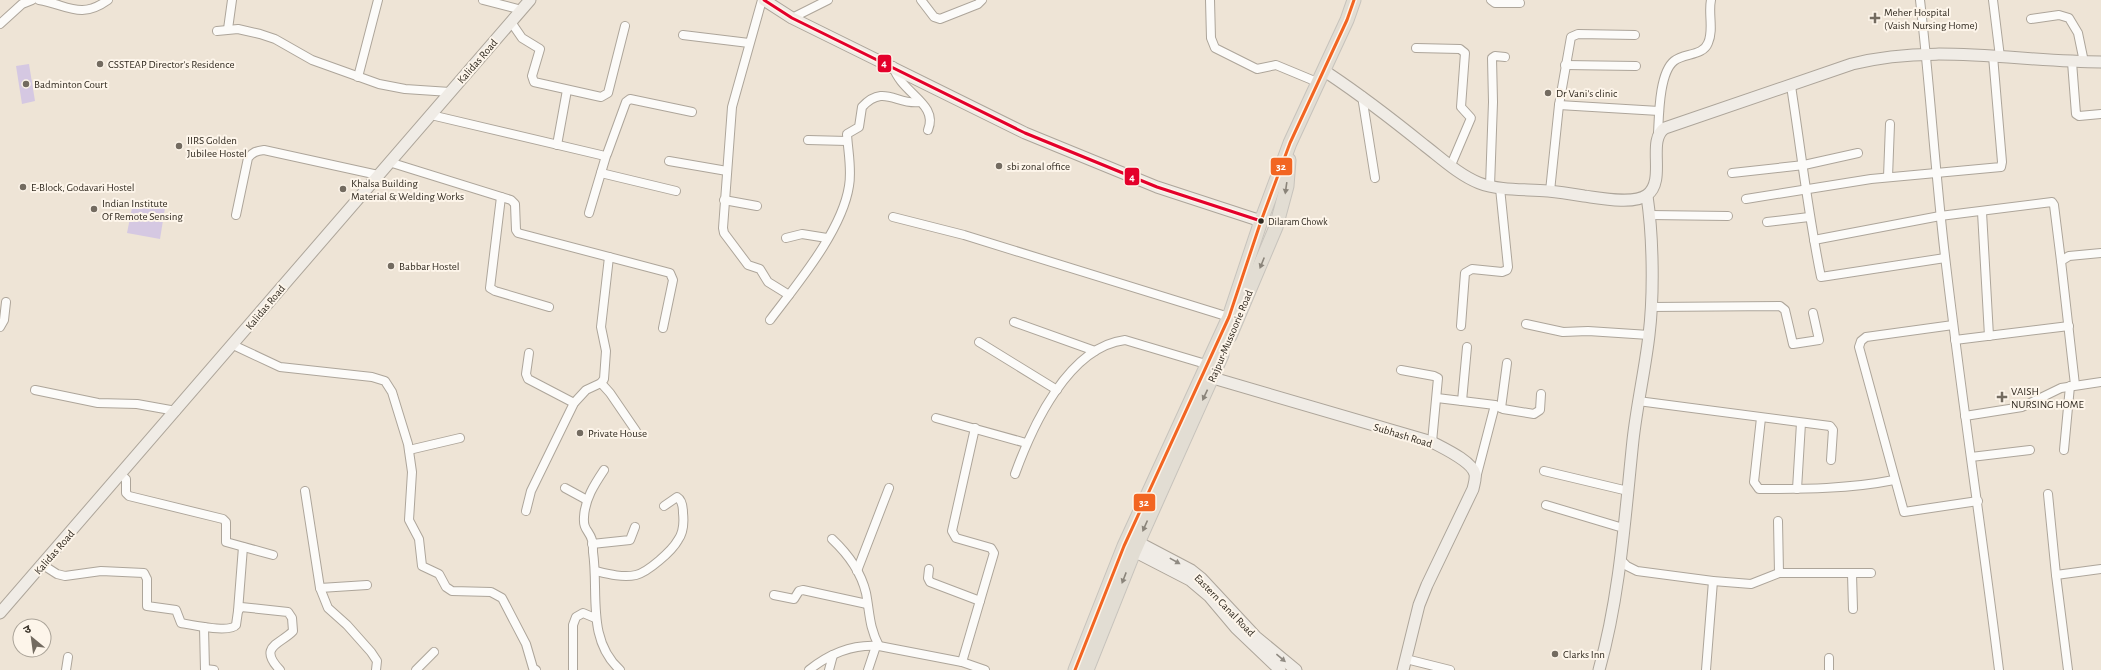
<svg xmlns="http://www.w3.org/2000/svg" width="2101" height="670" font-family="'Alegreya Sans','Noto Sans Devanagari',sans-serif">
	<rect width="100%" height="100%" fill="#eee4d6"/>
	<g fill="#d5c8e2">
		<polygon points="29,64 35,101 22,104 16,66"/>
		<polygon points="133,203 165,208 160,239 127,233"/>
	</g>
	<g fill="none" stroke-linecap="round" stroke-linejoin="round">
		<g stroke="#ada59a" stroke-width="10">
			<g id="street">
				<path d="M39 0C68 5 80 20 108 0"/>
				<polyline points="483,0 522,10"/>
				<polyline points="762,0 732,107 723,228 724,233 748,265 760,269 768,282 789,295"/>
				<polyline points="921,0 934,17 940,19 978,4 982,0"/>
				<polyline points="1210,0 1211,38 1215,48 1257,69 1276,65 1317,82"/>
				<polyline points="1491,0 1495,3 1520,3"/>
				<path d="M1920 0C1930 85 1935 171 1945 256 1961 395 1982 532 1999 670"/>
				<polyline points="1993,0 2000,57"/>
				<polyline points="792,18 828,0"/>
				<polyline points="2031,19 2059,15 2069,18 2078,33 2084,62"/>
				<polyline points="511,22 522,38 540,49 532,76 534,82 601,97 608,93 625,26"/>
				<polyline points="0,24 22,4 32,0"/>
				<polyline points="228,29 232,0"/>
				<polyline points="217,31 238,29 260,34 275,39 312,60 379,84 405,89 450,92"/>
				<polyline points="683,35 749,43"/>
				<polyline points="1416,48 1460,49 1465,53 1461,107 1471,118 1451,165"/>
				<polyline points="2072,62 2076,114 2079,116 2101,114"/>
				<polyline points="1565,65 1636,66"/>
				<path d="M893 66C901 94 939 103 928 130"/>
				<polyline points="358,77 378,0"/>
				<path d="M1791 86C1801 150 1808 214 1821 277L1945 258"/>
				<polyline points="1362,96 1375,178"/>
				<polyline points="1559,105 1659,111"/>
				<polyline points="431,115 605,156 607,154 626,102 630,99 692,112"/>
				<path d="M1658 134C1659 116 1659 73 1674 61 1684 53 1703 56 1708 43 1714 30 1708 13 1711 0"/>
				<polyline points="808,140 847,141"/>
				<polyline points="557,145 567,90"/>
				<polyline points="669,161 727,171"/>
				<polyline points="389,162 511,200 515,204 516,230 518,233 670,273 673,280 663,328"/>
				<polyline points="601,173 676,191"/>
				<polyline points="1732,173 1804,165 1858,153"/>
				<polyline points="1888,177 1890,124"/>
				<polyline points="1490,186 1493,102 1492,58 1495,56 1505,57"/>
				<polyline points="1550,191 1559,105 1571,37 1578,34 1635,35"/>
				<polyline points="501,197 490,288 495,291 549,307"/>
				<polyline points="1746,199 1871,179 2001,167 2002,162 1993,56"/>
				<polyline points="724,200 757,206"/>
				<polyline points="1982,212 1989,336"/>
				<polyline points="589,213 606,156"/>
				<path d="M236 215 248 158C253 152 256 151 264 150L378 175"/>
				<polyline points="1650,215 1728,216"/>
				<polyline points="893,217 964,235 1229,317"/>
				<polyline points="1767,222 1809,217"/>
				<polyline points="786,238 802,234 827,238"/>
				<polyline points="1814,240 1940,216 2052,202 2054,205 2061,261"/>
				<polyline points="1651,307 1780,306 1785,310 1793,344 1819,340 1813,313"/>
				<path d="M770 320C797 284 842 231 849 186 852 169 848 152 847 134L859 127 862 107C884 83 897 106 920 102"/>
				<polyline points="1014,322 1095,351"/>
				<polyline points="1526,324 1563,332 1588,331 1649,335"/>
				<polyline points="1953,325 1866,337 1861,341 1859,347 1904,512 1978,501"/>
				<polyline points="1461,326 1465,273 1472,269 1502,272 1507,270 1508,267 1500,188"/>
				<polyline points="0,327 4,320 6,302"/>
				<polyline points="1955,340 2069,326"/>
				<polyline points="979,342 1057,390"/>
				<polyline points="233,345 280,367 372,377 385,381 392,392 408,444 412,472 409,520 419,539 422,566 439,574 446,587 452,591 491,592 502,598 526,644 533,668 536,670"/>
				<polyline points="529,353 526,374 528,379 574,403"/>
				<polyline points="1401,370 1434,376 1438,378 1432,442"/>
				<polyline points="601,383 610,393 636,431"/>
				<polyline points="2075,385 2061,261 2069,256 2101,253"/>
				<polyline points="35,390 98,403 137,404 176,411"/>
				<polyline points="1437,398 1495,405 1503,409 1534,414 1540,410 1541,394"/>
				<polyline points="1462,401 1467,347"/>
				<polyline points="1638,401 1830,426 1833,430 1831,460"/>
				<polyline points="1501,408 1507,363"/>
				<polyline points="1965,416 2022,407 2061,388 2101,382"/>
				<polyline points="936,418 1026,443"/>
				<path d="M1761 418 1754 482 1759 489C1805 489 1849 489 1894 480"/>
				<polyline points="409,450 460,438"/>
				<polyline points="2064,450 2070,386"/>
				<polyline points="1971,457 2030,450"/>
				<path d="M604 470C594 485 585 499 584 517 583 530 589 530 592 540 593 543 593 548 593 552 599 592 586 639 620 670"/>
				<polyline points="1544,471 1628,491"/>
				<polyline points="120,474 126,479 126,493 129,496 223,519 226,522 226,542 273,555"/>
				<path d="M1015 474C1032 427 1068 347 1125 340L1209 365"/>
				<polyline points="1476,478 1495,405"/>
				<polyline points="565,488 587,500"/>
				<polyline points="1797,489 1801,423"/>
				<polyline points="305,491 320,588 328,608 347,625 371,652 377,661 376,670"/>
				<polyline points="2048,494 2056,575 2068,670"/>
				<polyline points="1546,505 1623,528"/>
				<polyline points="526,511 531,491 574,403 586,390 601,383 604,379 606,351 601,327 609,257"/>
				<polyline points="1778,521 1779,573"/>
				<path d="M832 539C848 554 861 572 866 593 870 614 869 627 879 646"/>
				<polyline points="592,544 630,540 635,527"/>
				<polyline points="1620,559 1627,566 1637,571 1713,581 1751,584 1779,573 1871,573"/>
				<path d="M43 565 57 574 65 576 101 571 144 573 147 579V606L176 610 181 623C192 625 230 633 236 625L238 611 241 607 288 612 292 618 293 631C281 644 257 646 280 670"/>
				<polyline points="929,569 928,578 930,582 980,601"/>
				<path d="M596 571C608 574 623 578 636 575 648 572 672 551 678 540 683 533 684 522 683 513 683 507 682 500 677 497L664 506"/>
				<polyline points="857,571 889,488"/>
				<polyline points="1852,574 1853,609"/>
				<polyline points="2056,575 2101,569"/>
				<polyline points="320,588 367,585"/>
				<polyline points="774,595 794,599 799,591 803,590 867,604"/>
				<polyline points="238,611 243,547"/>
				<polyline points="204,627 205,670"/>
				<polyline points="1829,658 1829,670"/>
				<polyline points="1406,659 1450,670"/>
				<polyline points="962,662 994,553 991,548 956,538 952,531 975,428"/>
				<polyline points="205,669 214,670"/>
				<polyline points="66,670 68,657"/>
				<polyline points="416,670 434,652"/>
				<polyline points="573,670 573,625 576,617 583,613 595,618"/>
				<path d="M809 670C829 654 853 644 879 646L962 662 985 670"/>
				<polyline points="829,670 833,655"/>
				<polyline points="868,670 876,646"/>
				<polyline points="1706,670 1713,581"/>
			</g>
		</g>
		<g stroke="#ada59a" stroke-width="13">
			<g id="secondary">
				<polyline points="764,0 792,18 1025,133 1157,187 1261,221"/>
				<path d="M1329 74C1362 96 1393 120 1424 145 1441 158 1459 175 1479 183 1500 191 1525 189 1548 191 1560 192 1572 194 1584 196 1599 198 1634 205 1647 195 1667 180 1646 140 1665 128L1852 64C1933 43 2019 62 2101 62"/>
				<path d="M1213 378 1432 442C1443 448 1472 461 1475 474 1476 479 1474 484 1473 489L1427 585 1419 605 1403 670"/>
				<polyline points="1132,539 1191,570 1201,578 1256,637 1296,670"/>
				<polyline points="1128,548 1190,580 1209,596 1236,628 1280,670"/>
				<polyline points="0,613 530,0"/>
				<path d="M1599 670C1620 596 1625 516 1633 440 1637 404 1645 370 1649 335 1654 294 1653 236 1647 196"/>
			</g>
		</g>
		<g stroke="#c7c3bc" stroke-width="15">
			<g id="primary">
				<polyline points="1230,336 1276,227 1287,186 1289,160"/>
				<polyline points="1075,670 1124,546 1229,317 1261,221 1290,143 1347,20 1354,0"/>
				<polyline points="1087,670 1134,552 1222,355"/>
			</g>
		</g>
		<use href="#street" stroke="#fcfbf9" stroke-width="8"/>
		<use href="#secondary" stroke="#f0ece6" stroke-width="11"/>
		<use href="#primary" stroke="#e2ddd3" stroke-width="13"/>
		<g stroke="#fdf5ea" stroke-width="6">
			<polyline id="bus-1" points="764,0 792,18 1025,133 1157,187 1261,221"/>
		</g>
		<g stroke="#fdf5ea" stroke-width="6">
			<polyline id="bus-2" points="1075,670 1124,546 1229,317 1261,221 1290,143 1347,20 1354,0"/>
		</g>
		<use href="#bus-1" stroke="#e4002b" stroke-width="3"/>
		<use href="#bus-2" stroke="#f26522" stroke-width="3"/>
	</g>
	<defs><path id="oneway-solid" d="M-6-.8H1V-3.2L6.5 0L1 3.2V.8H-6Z"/></defs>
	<g fill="#8a847a">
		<use href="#oneway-solid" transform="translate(1286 188) rotate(98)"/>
		<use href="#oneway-solid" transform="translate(1262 263) rotate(112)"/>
		<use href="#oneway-solid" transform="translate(1205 395) rotate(115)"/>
		<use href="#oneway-solid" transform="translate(1145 526) rotate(114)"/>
		<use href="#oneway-solid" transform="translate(1124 578) rotate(111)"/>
	</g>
	<g fill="#908b83">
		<use href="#oneway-solid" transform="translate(1175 561) rotate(29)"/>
		<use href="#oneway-solid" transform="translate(1281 658) rotate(40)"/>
	</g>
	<g fill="#736b60" stroke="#fdf5ea" stroke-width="1.5">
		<path d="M1873 12h4v4h4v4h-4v4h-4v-4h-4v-4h4z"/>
		<circle cx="100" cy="64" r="4"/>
		<circle cx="26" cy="84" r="4"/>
		<circle cx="1548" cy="93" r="4"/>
		<circle cx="179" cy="146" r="4"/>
		<circle cx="999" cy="166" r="4"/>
		<circle cx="23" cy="187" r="4"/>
		<circle cx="343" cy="189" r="4"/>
		<circle cx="94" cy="209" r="4"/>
		<circle cx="391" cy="266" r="4"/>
		<path d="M2000 391h4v4h4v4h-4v4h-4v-4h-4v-4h4z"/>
		<circle cx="580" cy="433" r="4"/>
		<circle cx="1555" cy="654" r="4"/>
	</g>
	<circle fill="#312a20" stroke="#fdf5ea" stroke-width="1.5" cx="1261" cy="221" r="3.5"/>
	<g text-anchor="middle" stroke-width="4" stroke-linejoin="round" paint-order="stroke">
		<g font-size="10" fill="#312a20" stroke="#fdf5ea" text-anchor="start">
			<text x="1268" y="225">Dilaram Chowk</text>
		</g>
		<g font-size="11" fill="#312a20" stroke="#fdf5ea" text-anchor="start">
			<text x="1884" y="16">Meher Hospital<tspan x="1884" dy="13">(Vaish Nursing Home)</tspan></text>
			<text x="108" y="68">CSSTEAP Director's Residence</text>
			<text x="34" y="88">Badminton Court</text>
			<text x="1556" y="97">Dr Vani's clinic</text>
			<text x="187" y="144">IIRS Golden<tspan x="187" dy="13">Jubilee Hostel</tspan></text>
			<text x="1007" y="170">sbi zonal office</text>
			<text x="351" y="187">Khalsa Building<tspan x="351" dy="13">Material &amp; Welding Works</tspan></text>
			<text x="31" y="191">E-Block, Godavari Hostel</text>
			<text x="102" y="207">Indian Institute<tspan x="102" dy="13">Of Remote Sensing</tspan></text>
			<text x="399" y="270">Babbar Hostel</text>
			<text x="2011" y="395">VAISH<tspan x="2011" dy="13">NURSING HOME</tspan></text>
			<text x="588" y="437">Private House</text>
			<text x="1563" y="658">Clarks Inn</text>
		</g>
		<g font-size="11" fill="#312a20" stroke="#fdf5ea">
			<text transform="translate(477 61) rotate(-49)" y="4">Kalidas Road</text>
			<text transform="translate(265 307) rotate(-50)" y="4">Kalidas Road</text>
			<text transform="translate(1230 336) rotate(-67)" y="4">Rajpur-Mussoorie Road</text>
			<text transform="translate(1403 435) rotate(17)" y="4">Subhash Road</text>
			<text transform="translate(54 552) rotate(-49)" y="4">Kalidas Road</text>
			<text transform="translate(1225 605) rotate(46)" y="4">Eastern Canal Road</text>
		</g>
	</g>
	<g stroke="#fdf5ea" stroke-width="1.5">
		<rect x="877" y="54" width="15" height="19" rx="4" fill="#e4002b"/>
		<rect x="1270" y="157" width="23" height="19" rx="4" fill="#f26522"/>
		<rect x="1124" y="167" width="16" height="19" rx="4" fill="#e4002b"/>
		<rect x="1133" y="493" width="23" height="19" rx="4" fill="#f26522"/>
	</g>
	<g font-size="11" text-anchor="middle" font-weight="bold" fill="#fff">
		<text x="884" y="67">4</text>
		<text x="1281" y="170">32</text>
		<text x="1132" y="181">4</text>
		<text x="1144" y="506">32</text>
	</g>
	<g transform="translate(32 638) rotate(331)"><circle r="19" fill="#fdf5ea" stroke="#aba499"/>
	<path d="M0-3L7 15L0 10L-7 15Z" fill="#736b60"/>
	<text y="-6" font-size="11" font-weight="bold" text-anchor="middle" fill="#312a20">उ</text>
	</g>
</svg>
